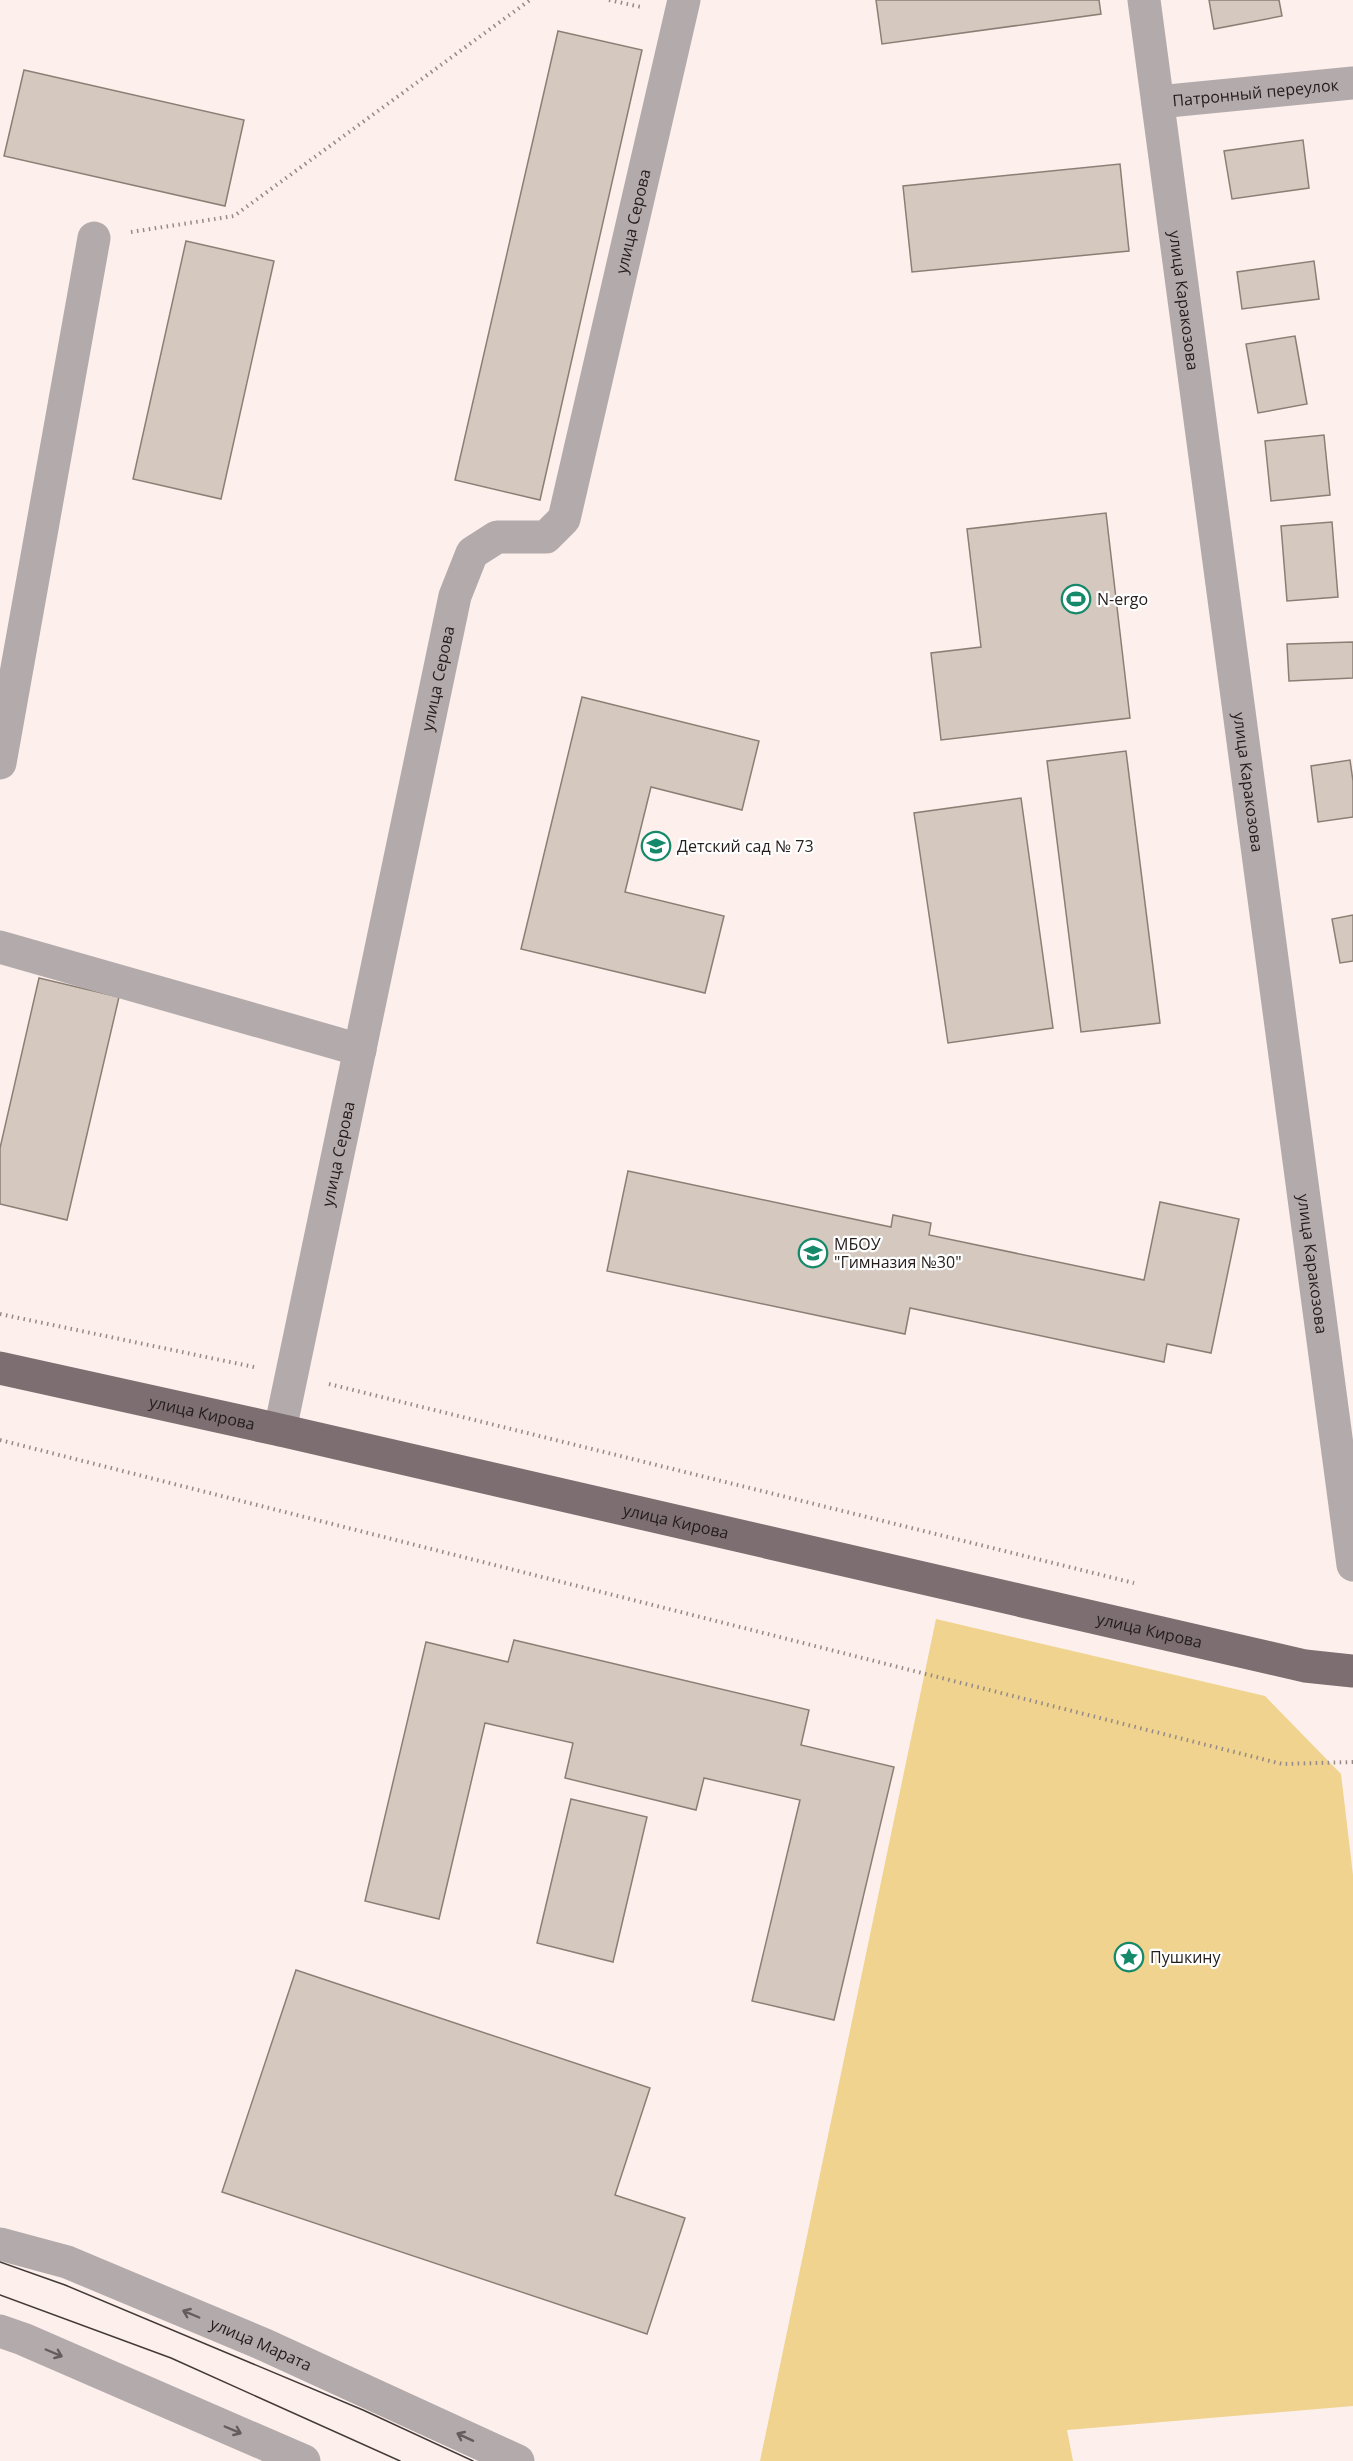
<svg xmlns="http://www.w3.org/2000/svg" width="1353" height="2461" font-family="'Open Sans',sans-serif">
	<rect width="100%" height="100%" fill="#fdefeb"/>
	<polygon fill="#efd38e" points="936,1619 1265,1696 1341,1774 1353,1875 1353,2406 1067,2430 1073,2461 760,2461"/>
	<g fill="#d5c8be" stroke="#8b7f75" stroke-width="1.5">
		<polygon points="876,0 1099,0 1101,14 882,44"/>
		<polygon points="1209,0 1279,0 1282,16 1214,29"/>
		<polygon points="558,31 642,50 540,500 455,480"/>
		<polygon points="24,70 244,120 225,206 4,156"/>
		<polygon points="1303,140 1309,188 1232,199 1224,151"/>
		<polygon points="1120,164 1129,251 912,272 903,186"/>
		<polygon points="186,241 274,261 221,499 133,479"/>
		<polygon points="1314,261 1319,299 1242,309 1237,272"/>
		<polygon points="1295,336 1307,404 1258,413 1246,344"/>
		<polygon points="1324,435 1330,495 1271,501 1265,441"/>
		<polygon points="1106,513 1130,718 941,740 931,653 981,647 967,529"/>
		<polygon points="1332,522 1338,597 1287,601 1281,526"/>
		<polygon points="1353,642 1353,678 1289,681 1287,644"/>
		<polygon points="582,697 759,741 742,810 651,787 625,892 724,916 705,993 521,949"/>
		<polygon points="1126,751 1160,1023 1081,1032 1047,761"/>
		<polygon points="1350,760 1353,781 1353,817 1318,822 1311,766"/>
		<polygon points="1021,798 1053,1028 948,1043 914,813"/>
		<polygon points="1353,915 1353,961 1340,963 1332,919"/>
		<polygon points="39,978 119,997 67,1220 0,1204 0,1148"/>
		<polygon points="628,1171 891,1227 893,1215 931,1223 929,1235 1144,1280 1160,1202 1239,1219 1211,1353 1167,1344 1164,1362 910,1308 905,1334 607,1271"/>
		<polygon points="514,1640 809,1710 801,1745 894,1767 834,2020 752,2001 800,1800 704,1778 696,1810 565,1778 573,1743 485,1723 439,1919 365,1901 426,1642 508,1662"/>
		<polygon points="571,1799 647,1817 613,1962 537,1943"/>
		<polygon points="296,1970 650,2088 615,2195 685,2218 647,2334 222,2192"/>
	</g>
	<g fill="none" stroke-linecap="round" stroke-linejoin="round">
		<g stroke="#958a88" stroke-width="4" stroke-dasharray="1.5 4.5" stroke-linecap="butt">
			<polyline points="609,0 641,7"/>
			<polyline points="131,232 234,216 530,0"/>
			<polyline points="0,1314 254,1367"/>
			<polyline points="329,1384 1134,1583"/>
			<polyline points="0,1440 1282,1764 1353,1762"/>
		</g>
		<g stroke="#b3aaac" stroke-width="33">
			<path id="s1" d="M1144 0 1353 1565"/>
			<path id="s2" d="M1158 102 1353 83"/>
			<polyline points="0,763 94,238"/>
			<polyline points="0,947 360,1050"/>
			<path id="s3" d="M280 1430 455 596 472 553 497 537H546L564 519 684 0"/>
			<path id="s4" d="M0 2244 67 2262 265 2345 518 2461"/>
			<polyline points="0,2331 23,2339 304,2461"/>
		</g>
		<path stroke="#7d6f71" stroke-width="33" id="s5" d="M0 1368 280 1430 1305 1666 1353 1671"/>
		<g stroke="#423a39" stroke-width="1.5">
			<polyline points="0,2262 65,2285 363,2410 473,2461"/>
			<polyline points="0,2295 171,2358 400,2461"/>
		</g>
	</g>
	<defs><path id="oneway-shaft" d="M-6 0H5M1.5-3L5.5 0L1.5 3" fill="none" stroke-width="1.6" stroke-linecap="round" stroke-linejoin="round" transform="scale(1.5)"/></defs>
	<g stroke="#645c5d">
		<use href="#oneway-shaft" transform="translate(191 2314) rotate(-157)"/>
		<use href="#oneway-shaft" transform="translate(54 2353) rotate(23)"/>
		<use href="#oneway-shaft" transform="translate(233 2430) rotate(23)"/>
		<use href="#oneway-shaft" transform="translate(465 2437) rotate(-155)"/>
	</g>
	<defs>
		<g id="stadium-ring" transform="scale(1.5)"><circle r="9.5" fill="#fff" stroke="#158969" stroke-width="1.5"/><path d="M0-5a6.5 5 0 1 0 0 10a6.5 5 0 1 0 0-10ZM-3.5-1.8h7v3.6h-7Z" fill="#158969"/></g>
		<g id="school-ring" transform="scale(1.5)"><circle r="9.5" fill="#fff" stroke="#158969" stroke-width="1.5"/><path d="M0-5L7-2L0 1L-7-2ZM-4 1L0 2.5L4 1V4Q0 6-4 4Z" fill="#158969"/></g>
		<g id="sight-ring" transform="scale(1.5)"><circle r="9.5" fill="#fff" stroke="#158969" stroke-width="1.5"/><path d="M0-6L1.8-2.2L6-1.7L2.9 1.2L3.7 5.4L0 3.3L-3.7 5.4L-2.9 1.2L-6-1.7L-1.8-2.2Z" fill="#158969"/></g>
	</defs>
	<g fill-rule="evenodd">
		<use href="#stadium-ring" x="1076" y="599"/>
		<use href="#school-ring" x="656" y="846"/>
		<use href="#school-ring" x="813" y="1253"/>
		<use href="#sight-ring" x="1129" y="1957"/>
	</g>
	<g text-anchor="middle" stroke-width="4.5" stroke-linejoin="round" paint-order="stroke">
		<g font-size="16" fill="#241d1c" stroke="#fff">
			<text dy="6" stroke="none"><textPath href="#s2" startOffset="98">Патронный переулок</textPath></text>
			<text dy="6" stroke="none"><textPath href="#s3" startOffset="1308">улица Серова</textPath></text>
			<text dy="6" stroke="none"><textPath href="#s1" startOffset="303">улица Каракозова</textPath></text>
			<text dy="6" stroke="none"><textPath href="#s3" startOffset="768">улица Серова</textPath></text>
			<text dy="6" stroke="none"><textPath href="#s1" startOffset="789">улица Каракозова</textPath></text>
			<text dy="6" stroke="none"><textPath href="#s3" startOffset="282">улица Серова</textPath></text>
			<text dy="6" stroke="none"><textPath href="#s1" startOffset="1275">улица Каракозова</textPath></text>
			<text dy="6" stroke="none"><textPath href="#s5" startOffset="207">улица Кирова</textPath></text>
			<text dy="6" stroke="none"><textPath href="#s5" startOffset="693">улица Кирова</textPath></text>
			<text dy="6" stroke="none"><textPath href="#s5" startOffset="1179">улица Кирова</textPath></text>
			<text dy="6" stroke="none"><textPath href="#s4" startOffset="280">улица Марата</textPath></text>
		</g>
		<g font-size="16" fill="#241d1c" stroke="#fff" text-anchor="start">
			<text x="1097" y="605">N-ergo</text>
			<text x="677" y="852">Детский сад № 73</text>
			<text x="834" y="1250">МБОУ<tspan x="834" dy="18">"Гимназия №30"</tspan></text>
			<text x="1150" y="1963">Пушкину</text>
		</g>
	</g>
</svg>
